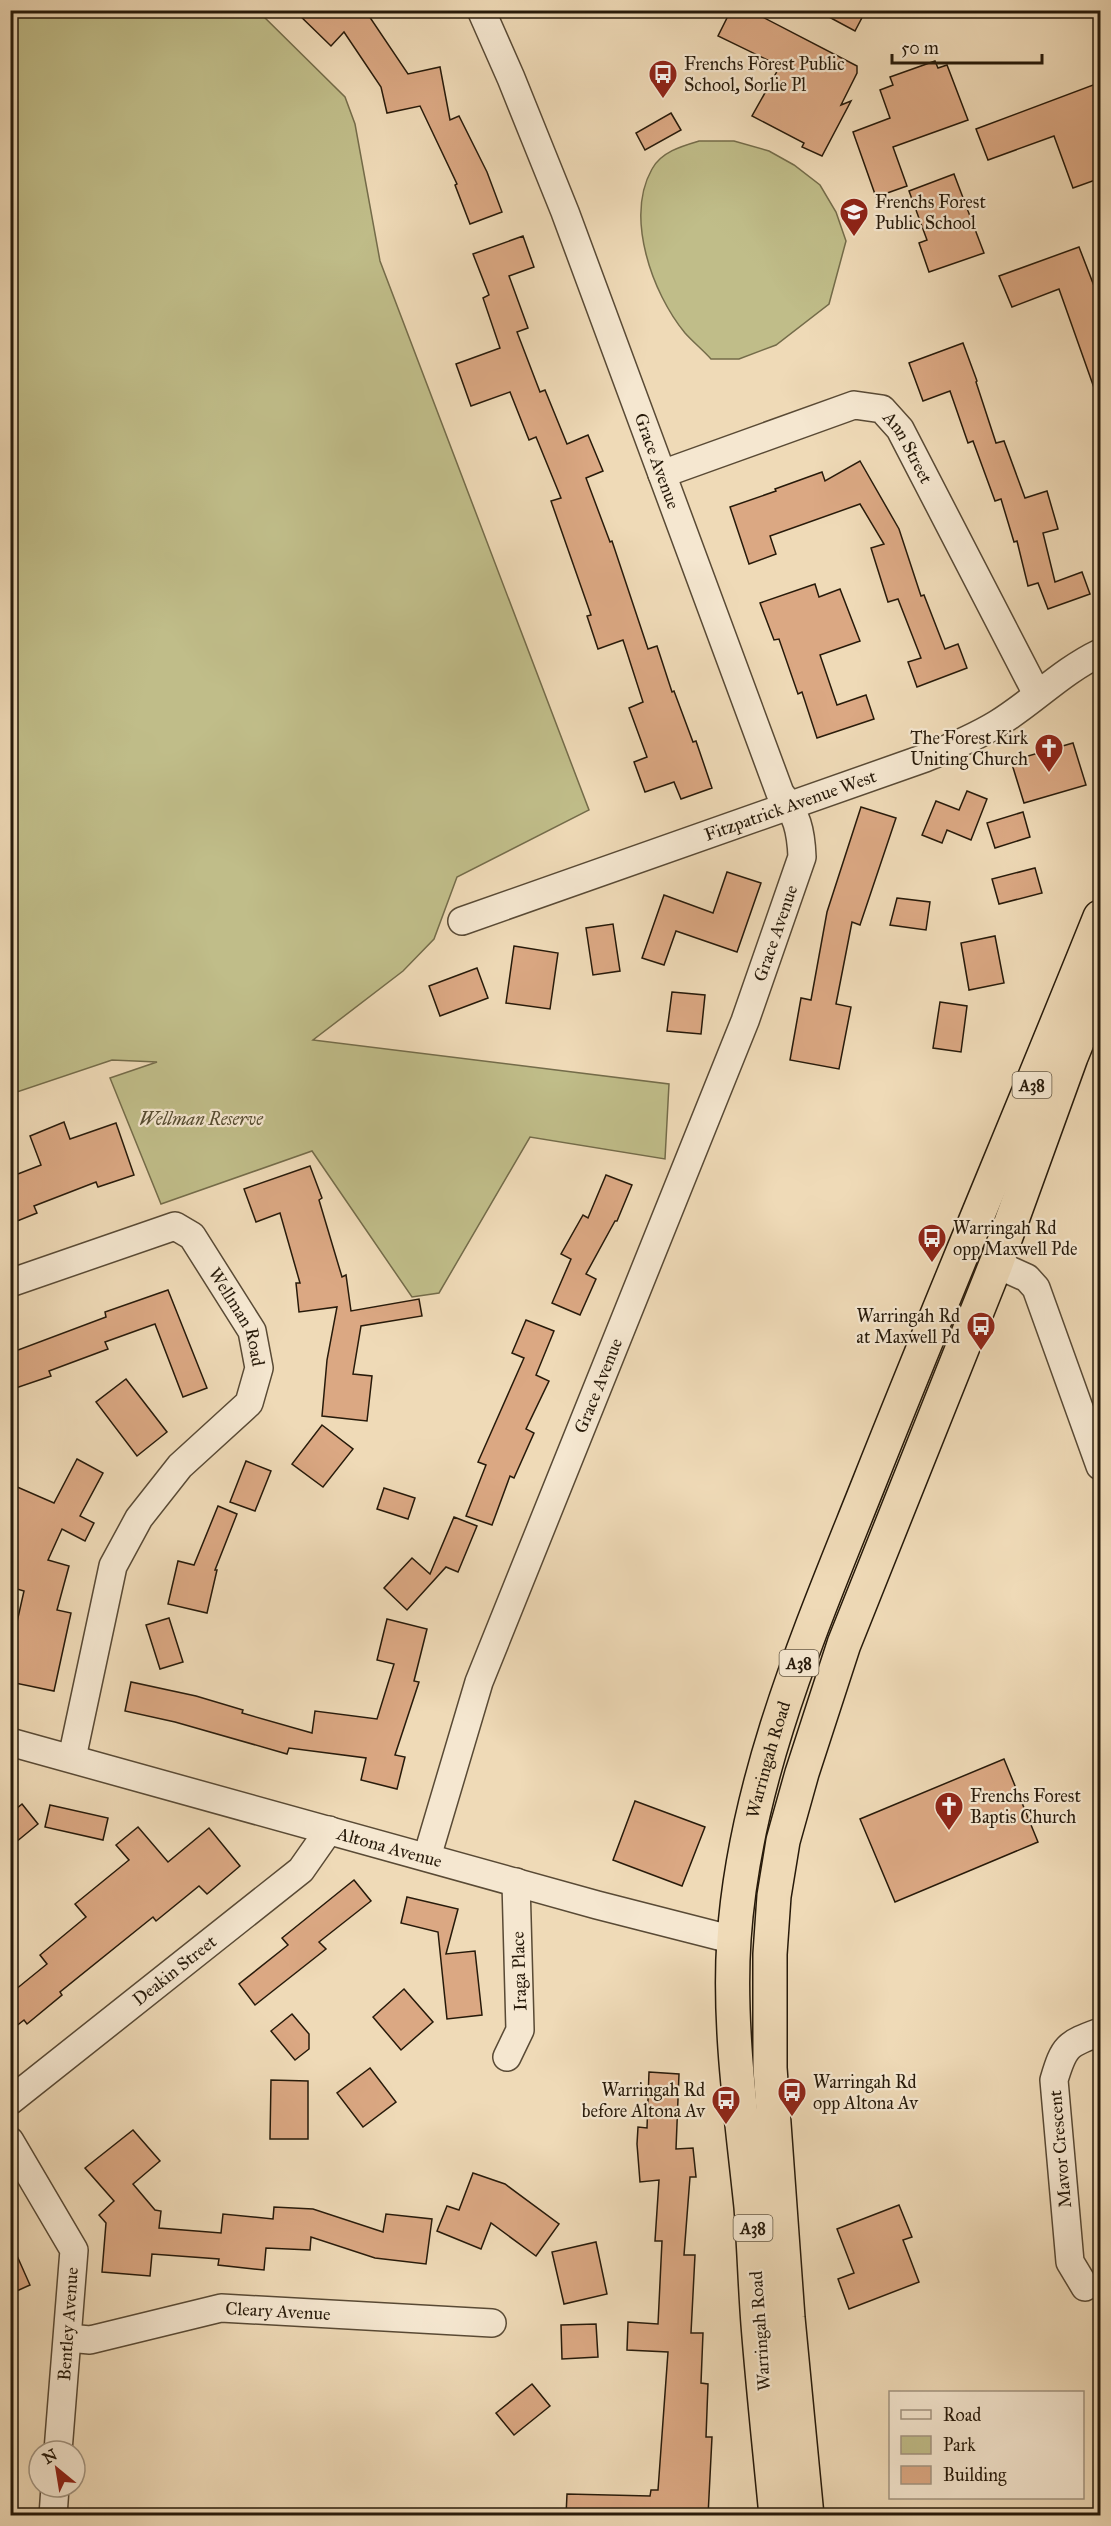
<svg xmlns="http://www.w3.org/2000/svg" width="1111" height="2526" font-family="'IM FELL Great Primer',serif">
	<rect width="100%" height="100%" fill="#efdab7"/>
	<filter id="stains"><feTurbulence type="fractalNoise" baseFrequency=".00333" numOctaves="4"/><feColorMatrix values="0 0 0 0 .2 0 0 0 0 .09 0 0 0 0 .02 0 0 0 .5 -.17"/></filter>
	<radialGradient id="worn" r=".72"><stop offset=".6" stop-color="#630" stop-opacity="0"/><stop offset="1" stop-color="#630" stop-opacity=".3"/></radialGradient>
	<g fill="#c0bd89" stroke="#746c4a" stroke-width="1.5">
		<polygon points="10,11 258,11 345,97 355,124 380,261 589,810 457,877 434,939 403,971 313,1040 669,1084 665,1159 530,1137 439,1293 412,1297 312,1151 161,1204 110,1078 157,1062 112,1060 11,1094"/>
		<path d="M699 141H734L769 151 794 165 820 185 836 212 846 241 829 304 776 345 739 359H711C703 350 693 342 685 333 652 293 625 217 652 169 661 152 682 146 699 141Z"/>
	</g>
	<g fill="#dba883" stroke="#271a0a" stroke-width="1.5">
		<polygon points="294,10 365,10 408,74 440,67 450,120 459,116 487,172 502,212 470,224 455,185 457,184 420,106 387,113 381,87 344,32 331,46"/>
		<polygon points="731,10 749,10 857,66 857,73 841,105 851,101 822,156 802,147 804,143 752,116 780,66 718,36"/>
		<polygon points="816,10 866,10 855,31"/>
		<polygon points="935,61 938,68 947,65 968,120 893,147 907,186 876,197 853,132 890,118 880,90 893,85 890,77"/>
		<polygon points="1101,82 1101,178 1073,188 1054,136 988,160 976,129"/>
		<polygon points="671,113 681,130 645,150 636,133"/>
		<polygon points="954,174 984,253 929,272 919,243 927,240 909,191"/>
		<polygon points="523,236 534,267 509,276 528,328 517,332 540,392 545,390 567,444 588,435 603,471 586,478 610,542 612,541 648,649 657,646 672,692 674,691 693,742 696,741 712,788 681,799 674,782 645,792 634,762 647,757 629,708 643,702 623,640 598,649 587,616 591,615 551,501 561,498 536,437 529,440 510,392 471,406 456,364 500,348 483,298 489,295 473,254"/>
		<polygon points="1079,247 1101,304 1101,399 1098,399 1059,289 1012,307 999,276"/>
		<polygon points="963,343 977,381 976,382 996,443 1004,441 1025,498 1047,491 1058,529 1043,533 1055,582 1082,572 1090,594 1048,609 1038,583 1028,586 1017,541 1014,542 1001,499 995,501 973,441 968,443 950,391 923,401 909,363"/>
		<polygon points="860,461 899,529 921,596 924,595 945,649 958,644 967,668 917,687 908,662 921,658 898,599 888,602 871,548 884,544 860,504 770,536 776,554 749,564 730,507 776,491 775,489 822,472 825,481"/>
		<polygon points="815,584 819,597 840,589 860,641 820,655 837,705 866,695 874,719 817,738 802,692 798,694 779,639 774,640 760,603"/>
		<polygon points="1073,743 1086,785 1024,803 1011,761"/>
		<polygon points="967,791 987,799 971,840 947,830 942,843 922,835 936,801 959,810"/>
		<polygon points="861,807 896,818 860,925 852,922 836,1004 851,1007 839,1069 790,1060 801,998 811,1000 827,912"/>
		<polygon points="1023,812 1030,837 995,848 987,823"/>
		<polygon points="1035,868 1042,893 999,904 992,879"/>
		<polygon points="727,872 761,883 737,952 676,931 664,965 642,958 664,895 713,913"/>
		<polygon points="897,898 930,902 926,930 890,925"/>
		<polygon points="613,924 620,971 593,975 586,928"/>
		<polygon points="995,936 1004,983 969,990 961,943"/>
		<polygon points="514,946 558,953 550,1009 506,1003"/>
		<polygon points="477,968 488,998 440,1016 429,986"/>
		<polygon points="672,992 705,995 701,1034 667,1031"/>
		<polygon points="940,1002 967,1006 961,1052 933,1048"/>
		<polygon points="64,1122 70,1139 116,1123 134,1175 98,1187 96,1182 34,1206 37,1213 10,1224 10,1177 41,1165 30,1136"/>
		<polygon points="310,1166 322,1198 319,1200 342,1277 346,1275 351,1311 419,1299 422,1316 361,1326 353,1374 372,1376 367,1421 322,1416 327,1360 337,1307 299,1312 296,1283 300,1283 280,1213 256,1222 244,1189"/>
		<polygon points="606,1175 632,1185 617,1221 615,1221 586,1274 596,1279 580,1315 552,1303 571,1259 561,1254 583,1215 588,1218"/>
		<polygon points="168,1290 207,1388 183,1397 155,1324 105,1342 108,1349 49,1371 51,1376 10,1390 10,1353 106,1317 105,1312"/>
		<polygon points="526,1320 554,1331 536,1375 549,1381 526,1429 534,1433 514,1478 510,1476 492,1525 466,1516 486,1465 478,1462 524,1358 512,1353"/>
		<polygon points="126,1379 167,1432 137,1456 96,1402"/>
		<polygon points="322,1425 353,1449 323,1487 292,1464"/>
		<polygon points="77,1459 103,1473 80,1516 94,1523 85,1541 62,1529 48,1560 69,1566 57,1610 71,1613 54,1691 10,1682 10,1653 24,1591 10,1587 10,1497 15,1486 54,1503"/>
		<polygon points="246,1461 271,1471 255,1511 230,1502"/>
		<polygon points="384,1488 415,1498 408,1519 377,1509"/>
		<polygon points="218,1506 237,1514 215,1570 217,1570 207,1613 168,1604 178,1561 194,1565"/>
		<polygon points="454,1517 477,1526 458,1572 446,1567 407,1610 384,1588 412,1558 430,1574"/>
		<polygon points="169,1618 183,1662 160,1669 146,1625"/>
		<polygon points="387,1619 427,1629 414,1681 419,1682 395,1755 405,1757 397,1789 361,1780 366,1758 289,1748 287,1754 175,1722 125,1711 131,1682 196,1696 243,1710 242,1713 312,1733 315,1711 377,1719 394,1664 377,1660"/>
		<polygon points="1004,1759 1038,1842 895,1902 860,1819"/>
		<polygon points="635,1801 705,1827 682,1886 613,1860"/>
		<polygon points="22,1804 38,1824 10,1847 10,1814"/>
		<polygon points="50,1805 108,1818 103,1840 45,1827"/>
		<polygon points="138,1827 168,1862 209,1828 240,1866 207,1894 199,1886 156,1921 153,1917 60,1992 62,1995 27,2024 24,2020 10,2031 10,1994 47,1964 40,1955 86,1917 75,1904 129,1860 116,1845"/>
		<polygon points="354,1880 371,1901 319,1942 326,1949 255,2005 239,1984 288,1945 282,1938"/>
		<polygon points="407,1897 458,1909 446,1954 475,1951 482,2015 447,2019 438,1932 401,1923"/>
		<polygon points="404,1989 433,2022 401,2050 373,2017"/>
		<polygon points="292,2014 309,2034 309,2049 295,2060 271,2031"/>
		<polygon points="370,2068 396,2102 363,2127 337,2093"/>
		<polygon points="649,2072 679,2074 676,2149 693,2148 696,2177 690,2177 684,2255 695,2255 691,2333 703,2333 701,2383 708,2384 706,2437 712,2437 708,2516 566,2516 567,2494 650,2496 651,2490 658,2490 668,2352 627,2350 628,2322 658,2324 662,2241 655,2241 659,2180 640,2182 637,2144 638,2127 647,2128"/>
		<polygon points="271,2080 308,2081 308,2139 270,2139"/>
		<polygon points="133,2130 160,2161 133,2184 155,2210 161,2211 159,2228 221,2233 223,2214 273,2219 274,2207 313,2209 383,2232 386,2214 432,2219 426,2264 375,2258 311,2237 310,2250 266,2248 264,2270 218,2265 219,2259 152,2254 150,2276 102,2272 106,2223 99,2215 114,2201 85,2168"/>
		<polygon points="473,2173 505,2184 559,2224 536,2256 491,2223 481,2249 437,2231 447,2206 459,2210"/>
		<polygon points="899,2205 912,2237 903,2240 919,2282 849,2309 838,2279 854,2273 837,2229"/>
		<polygon points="10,2240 30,2285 10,2294"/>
		<polygon points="596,2242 607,2294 564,2304 552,2252"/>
		<polygon points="596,2324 598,2357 562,2359 561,2325"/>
		<polygon points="532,2384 550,2406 514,2435 496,2413"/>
	</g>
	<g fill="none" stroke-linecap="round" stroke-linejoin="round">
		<g stroke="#594a35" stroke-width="30">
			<g id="minor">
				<path id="s1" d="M662 474 854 405 882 409 900 429 1037 694"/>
				<path id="s2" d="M462 921 925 758C950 748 974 738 997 724 1033 702 1062 671 1100 653"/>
				<polyline points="996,1264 1027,1278 1036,1288 1100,1466"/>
				<path id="s3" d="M10 1283 175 1226 192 1236 252 1331 259 1368 249 1403 180 1466 139 1518 113 1566 72 1758"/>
				<path id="s4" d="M10 1742 597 1905 734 1940"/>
				<path id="s5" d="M427 1857 479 1682 745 1021 802 857C801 831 797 814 780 793L565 212 511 78 481 10"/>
				<polyline points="507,2057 520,2030 516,1882"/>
				<path id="s6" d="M10 2101 301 1870 329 1830"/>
				<polyline points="10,2141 74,2250 58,2451"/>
				<path d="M1085 2287 1070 2262 1054 2080C1064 2046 1067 2044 1100 2032"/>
				<path id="s7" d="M68 2338 90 2340 221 2308 492 2323"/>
				<polyline points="53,2516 55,2487"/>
			</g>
		</g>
		<g stroke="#271a0a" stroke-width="36">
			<g id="highway">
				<path id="s8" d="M776 2516C770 2452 763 2388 758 2324 755 2285 754 2246 751 2207 742 2120 728 2026 734 1939 745 1779 810 1631 869 1483 944 1294 1024 1106 1100 917"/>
				<polyline points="807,2516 788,2318 770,2068 770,1954 774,1896 783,1841 802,1773 844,1644 996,1264 1071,1057 1100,986"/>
			</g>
		</g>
		<use href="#minor" stroke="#f5e7d0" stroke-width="27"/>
		<use href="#highway" stroke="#efdab7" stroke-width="33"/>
	</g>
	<defs>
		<g id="bus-pin" transform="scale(1.5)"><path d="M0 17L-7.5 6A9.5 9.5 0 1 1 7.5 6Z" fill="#8f2418" stroke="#f5e7d0"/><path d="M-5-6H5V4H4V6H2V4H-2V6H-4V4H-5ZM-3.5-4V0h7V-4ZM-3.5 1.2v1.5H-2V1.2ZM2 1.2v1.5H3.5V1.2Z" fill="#fff"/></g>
		<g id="school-pin" transform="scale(1.5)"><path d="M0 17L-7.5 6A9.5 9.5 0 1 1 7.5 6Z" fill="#8f2418" stroke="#f5e7d0"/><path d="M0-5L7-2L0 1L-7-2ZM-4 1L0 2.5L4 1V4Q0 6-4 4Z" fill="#fff"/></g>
		<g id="church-pin" transform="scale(1.5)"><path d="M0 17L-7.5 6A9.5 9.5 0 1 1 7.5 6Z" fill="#8f2418" stroke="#f5e7d0"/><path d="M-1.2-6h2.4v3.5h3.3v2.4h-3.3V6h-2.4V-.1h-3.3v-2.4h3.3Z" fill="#fff"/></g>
	</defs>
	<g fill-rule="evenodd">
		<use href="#bus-pin" x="663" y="74"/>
		<use href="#school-pin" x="854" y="212"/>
		<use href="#church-pin" x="1049" y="748"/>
		<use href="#bus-pin" x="932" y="1238"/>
		<use href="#bus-pin" x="981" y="1326"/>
		<use href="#church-pin" x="949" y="1806"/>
		<use href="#bus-pin" x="792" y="2092"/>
		<use href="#bus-pin" x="726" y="2100"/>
	</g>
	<g text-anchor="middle" stroke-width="4.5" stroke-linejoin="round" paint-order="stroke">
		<g fill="#f5e7d0" stroke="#655845" stroke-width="1.5">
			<rect x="1012.5" y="1072" width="39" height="26" rx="4.5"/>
			<rect x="779.5" y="1650" width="39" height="26" rx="4.5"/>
			<rect x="733.5" y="2215" width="39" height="26" rx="4.5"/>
		</g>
		<g font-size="16" font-weight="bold" fill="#271a0a">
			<text x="1032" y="1091">A38</text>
			<text x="799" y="1669">A38</text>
			<text x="753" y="2234">A38</text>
		</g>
		<g font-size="18" fill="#271a0a" stroke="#f5e7d0" text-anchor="start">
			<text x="684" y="70">Frenchs Forest Public<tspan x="684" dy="21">School, Sorlie Pl</tspan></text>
			<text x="875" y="208">Frenchs Forest<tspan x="875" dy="21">Public School</tspan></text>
			<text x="1028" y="744" text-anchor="end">The Forest Kirk<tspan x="1028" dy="21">Uniting Church</tspan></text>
			<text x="953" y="1234">Warringah Rd<tspan x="953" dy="21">opp Maxwell Pde</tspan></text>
			<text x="960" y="1322" text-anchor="end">Warringah Rd<tspan x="960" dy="21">at Maxwell Pd</tspan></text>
			<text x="970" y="1802">Frenchs Forest<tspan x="970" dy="21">Baptis Church</tspan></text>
			<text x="813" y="2088">Warringah Rd<tspan x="813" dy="21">opp Altona Av</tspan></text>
			<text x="705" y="2096" text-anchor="end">Warringah Rd<tspan x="705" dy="21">before Altona Av</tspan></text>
		</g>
		<g font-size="18" fill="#271a0a" stroke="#f5e7d0">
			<text dy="6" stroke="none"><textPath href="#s1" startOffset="279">Ann Street</textPath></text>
			<text transform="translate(657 461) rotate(70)" y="6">Grace Avenue</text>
			<text dy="6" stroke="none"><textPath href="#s2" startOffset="348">Fitzpatrick Avenue West</textPath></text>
			<text dy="6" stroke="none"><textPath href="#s5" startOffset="988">Grace Avenue</textPath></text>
			<text dy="6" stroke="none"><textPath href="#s3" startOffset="288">Wellman Road</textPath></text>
			<text dy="6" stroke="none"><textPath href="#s5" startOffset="502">Grace Avenue</textPath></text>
			<text dy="6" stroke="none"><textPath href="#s8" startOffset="762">Warringah Road</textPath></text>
			<text dy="6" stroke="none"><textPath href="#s4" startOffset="394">Altona Avenue</textPath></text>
			<text dy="6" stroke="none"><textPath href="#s6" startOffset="210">Deakin Street</textPath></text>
			<text transform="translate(519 1971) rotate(-92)" y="6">Iraga Place</text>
			<text transform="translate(1060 2149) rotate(-95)" y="6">Mavor Crescent</text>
			<text dy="6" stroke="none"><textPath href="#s7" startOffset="214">Cleary Avenue</textPath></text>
			<text transform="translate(68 2324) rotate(-86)" y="6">Bentley Avenue</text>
			<text transform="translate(760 2331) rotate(-94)" y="6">Warringah Road</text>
		</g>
		<g font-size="18" font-style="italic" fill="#554b30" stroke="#f5e7d0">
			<text x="201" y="1125">Wellman Reserve</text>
		</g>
	</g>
	<rect width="1111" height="2526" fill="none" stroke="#efdab7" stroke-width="36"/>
	<rect x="12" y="12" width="1087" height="2502" fill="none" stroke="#271a0a" stroke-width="3"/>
	<rect x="18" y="18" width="1075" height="2490" fill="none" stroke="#271a0a" stroke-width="1.5"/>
	<rect x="889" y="2391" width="195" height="108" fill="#f5e7d0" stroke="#a39581" stroke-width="1.5"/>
	<rect x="901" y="2410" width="30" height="9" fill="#f5e7d0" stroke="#a39581" stroke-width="1.5"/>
	<text x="943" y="2421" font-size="18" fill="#271a0a">Road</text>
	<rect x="901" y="2436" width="30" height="18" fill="#c0bd89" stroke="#a39581" stroke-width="1.5"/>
	<text x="943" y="2451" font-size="18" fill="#271a0a">Park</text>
	<rect x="901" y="2466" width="30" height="18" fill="#dba883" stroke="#a39581" stroke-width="1.5"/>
	<text x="943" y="2481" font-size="18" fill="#271a0a">Building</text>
	<g transform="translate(57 2469) rotate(330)"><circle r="28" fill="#f5e7d0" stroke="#a39581" stroke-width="1.5"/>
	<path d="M0-4.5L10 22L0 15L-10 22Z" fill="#8f2418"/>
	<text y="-9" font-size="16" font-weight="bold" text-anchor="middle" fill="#271a0a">N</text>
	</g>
	<path d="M892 54v9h150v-9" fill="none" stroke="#271a0a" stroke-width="3"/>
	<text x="901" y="54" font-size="18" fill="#271a0a" stroke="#f5e7d0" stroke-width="4.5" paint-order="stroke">50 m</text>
	<rect width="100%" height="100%" filter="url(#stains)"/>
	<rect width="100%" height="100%" fill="url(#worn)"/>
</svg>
